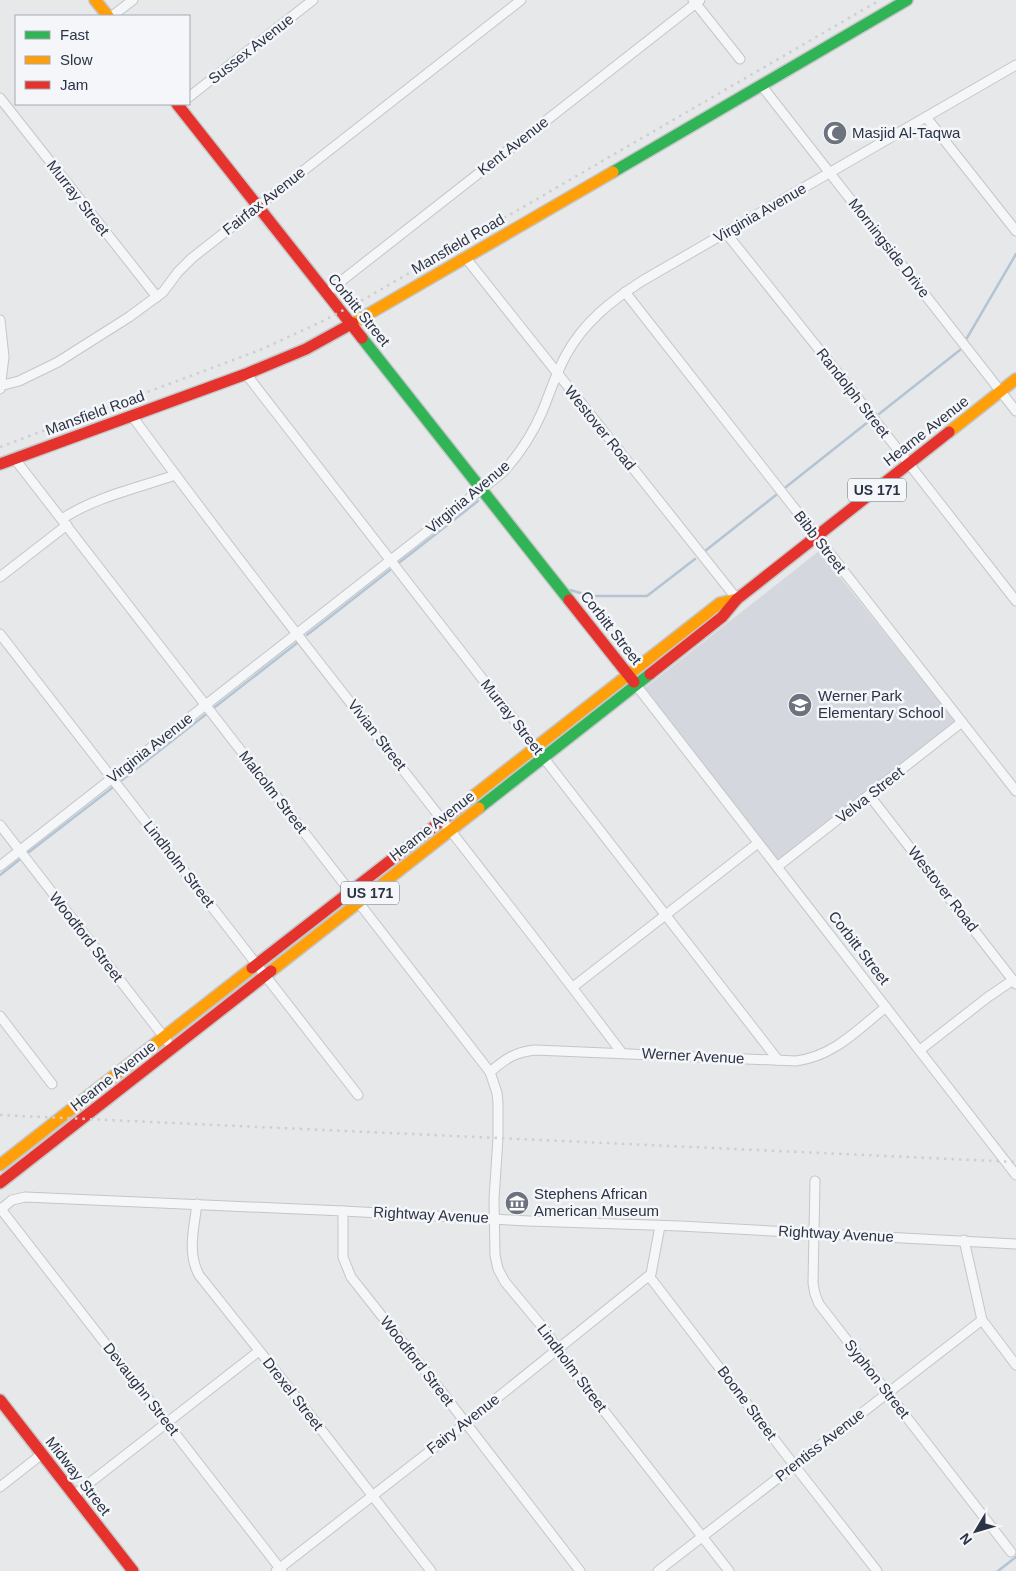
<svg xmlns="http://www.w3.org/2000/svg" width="1016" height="1571" font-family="Arial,sans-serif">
	<rect width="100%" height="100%" fill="#e6e8ea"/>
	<polygon fill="#d4d7dd" points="819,551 956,722 778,861 645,688"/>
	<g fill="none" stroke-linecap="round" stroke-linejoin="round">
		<g stroke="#b4c4d5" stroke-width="2.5">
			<polyline points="967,338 1016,254"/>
			<polyline points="879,414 960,350"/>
			<polyline points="786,487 868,422"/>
			<polyline points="705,551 776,495"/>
			<polyline points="400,562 478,501"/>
			<polyline points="570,590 591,596 647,596 695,559"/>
			<polyline points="307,635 390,570"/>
			<polyline points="215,707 297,643"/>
			<polyline points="122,780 205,715"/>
			<polyline points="29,852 112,788"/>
			<polyline points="0,875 19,860"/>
			<polyline points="998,1571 1016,1557"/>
		</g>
		<g stroke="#c4c6c8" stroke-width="11">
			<g id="street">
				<polyline points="693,0 740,59"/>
				<polyline points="112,16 133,0"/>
				<polyline points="761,85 1016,411"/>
				<polyline points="189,97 313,0"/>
				<polyline points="0,98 157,297"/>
				<polyline points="926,117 1016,231"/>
				<polyline points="726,233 849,387 1016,601"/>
				<polyline points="465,257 737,599"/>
				<polyline points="625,292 1016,791"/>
				<polyline points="326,293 700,0"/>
				<polyline points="0,320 4,357 0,389"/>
				<polyline points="246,374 778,1060"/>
				<polyline points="0,386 19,381 58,362 129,317 163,292 178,272 192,258 521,0"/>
				<path d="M132 416C290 632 461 839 622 1053"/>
				<polyline points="14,458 490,1072 497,1093 498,1103 498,1138 494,1199 495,1255 498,1269 505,1282 545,1330 569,1366 729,1571"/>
				<path d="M62 519C95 497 138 488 175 475"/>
				<polyline points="0,577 67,525"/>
				<polyline points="0,634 358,1095"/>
				<polyline points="636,685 1016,1175"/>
				<polyline points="869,795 1016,984"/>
				<polyline points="0,825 167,1041"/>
				<path d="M0 866 502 473C519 455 532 435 542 412 550 393 556 373 566 355 584 322 611 301 642 281L1016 65"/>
				<polyline points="777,867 962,722"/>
				<polyline points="573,987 758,843"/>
				<polyline points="0,1016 52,1084"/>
				<polyline points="920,1050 988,997 1013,980"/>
				<path d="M490 1072C505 1059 515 1052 535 1050L796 1061C834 1056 857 1030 886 1007"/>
				<polyline points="815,1181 813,1283 815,1294 819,1304 1011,1552"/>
				<path d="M197 1204C194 1228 187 1253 199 1275L285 1383 431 1571"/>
				<polyline points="0,1208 282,1571"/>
				<polyline points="0,1210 12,1200 25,1197 343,1211 529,1221 680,1226 1016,1244"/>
				<polyline points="343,1211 343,1257 351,1277 445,1396 580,1571"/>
				<polyline points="964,1240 982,1320 1016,1365"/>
				<polyline points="649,1276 794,1465 877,1571"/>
				<polyline points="0,1487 42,1454"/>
				<polyline points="74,1495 259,1351"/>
				<polyline points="276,1571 466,1423 651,1274 660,1226"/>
				<polyline points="658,1571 982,1320"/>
			</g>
		</g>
		<g stroke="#c4c6c8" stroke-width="14">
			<g id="fast">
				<polyline points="613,172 907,0"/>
				<polyline points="362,338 569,600"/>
				<polyline points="479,808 650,674"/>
			</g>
		</g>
		<g stroke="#c4c6c8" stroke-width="14">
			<g id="slow">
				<polyline points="95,0 108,16"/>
				<polyline points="353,323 613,172"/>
				<polyline points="949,432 1016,379"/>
				<polyline points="458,808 720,603 737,599"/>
				<polyline points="271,971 479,808"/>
				<polyline points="0,1165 252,968"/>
			</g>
		</g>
		<g stroke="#c4c6c8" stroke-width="14">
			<g id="jam">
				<polyline points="177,104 362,338"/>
				<polyline points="0,464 246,374 306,349 353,323"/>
				<polyline points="569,600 634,682"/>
				<polyline points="650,674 722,617 737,599 949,432"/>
				<polyline points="252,968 458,808"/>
				<polyline points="0,1183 271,971"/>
				<polyline points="0,1400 133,1571"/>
			</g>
		</g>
		<use href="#street" stroke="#f5f6f7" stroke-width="9"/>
		<use href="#fast" stroke="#30b455" stroke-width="11"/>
		<use href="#slow" stroke="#ff9f0a" stroke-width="11"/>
		<use href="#jam" stroke="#e5322d" stroke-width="11"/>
		<g stroke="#cecfd2" stroke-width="2.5" stroke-dasharray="2.5 5" stroke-linecap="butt">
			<polyline points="0,447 260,350 321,322 368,297 880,0"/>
			<polyline points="0,1115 1016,1162"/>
		</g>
	</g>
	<defs>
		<g id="mosque-disc" transform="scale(1.25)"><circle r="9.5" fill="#6c737f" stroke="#f4f6f9"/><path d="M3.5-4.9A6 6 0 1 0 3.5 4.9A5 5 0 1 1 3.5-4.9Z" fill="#fff"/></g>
		<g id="school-disc" transform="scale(1.25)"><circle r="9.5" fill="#6c737f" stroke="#f4f6f9"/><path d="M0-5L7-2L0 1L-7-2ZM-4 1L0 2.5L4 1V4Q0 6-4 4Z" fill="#fff"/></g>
		<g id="museum-disc" transform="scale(1.25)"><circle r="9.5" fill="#6c737f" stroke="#f4f6f9"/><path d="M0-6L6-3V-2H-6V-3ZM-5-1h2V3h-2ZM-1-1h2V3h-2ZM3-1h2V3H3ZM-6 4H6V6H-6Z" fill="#fff"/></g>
	</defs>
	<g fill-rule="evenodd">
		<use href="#mosque-disc" x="835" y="133"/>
		<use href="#school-disc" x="800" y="705"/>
		<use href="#museum-disc" x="517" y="1203"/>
	</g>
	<g text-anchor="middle" stroke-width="5" stroke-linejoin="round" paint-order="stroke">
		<g fill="#f4f6f9" stroke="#676e7b" stroke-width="1">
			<rect x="848" y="478.5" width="58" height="23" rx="4"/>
			<rect x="341" y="881.5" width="58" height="23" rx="4"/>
		</g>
		<g font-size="14" font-weight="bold" fill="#2b3445">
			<text x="877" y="495">US 171</text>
			<text x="370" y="898">US 171</text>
		</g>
		<g font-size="15" fill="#2b3445" stroke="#f4f6f9">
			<text transform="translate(251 49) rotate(-38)" y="5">Sussex Avenue</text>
			<text transform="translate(513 146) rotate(-38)" y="5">Kent Avenue</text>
			<text transform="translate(78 198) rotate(52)" y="5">Murray Street</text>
			<text transform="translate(264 201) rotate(-38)" y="5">Fairfax Avenue</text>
			<text transform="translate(760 213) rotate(-30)" y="5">Virginia Avenue</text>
			<text transform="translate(458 244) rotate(-30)" y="5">Mansfield Road</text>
			<text transform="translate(889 248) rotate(52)" y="5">Morningside Drive</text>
			<text transform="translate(359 310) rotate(51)" y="5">Corbitt Street</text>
			<text transform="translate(853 393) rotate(52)" y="5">Randolph Street</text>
			<text transform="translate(95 413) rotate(-20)" y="5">Mansfield Road</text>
			<text transform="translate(600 428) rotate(51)" y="5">Westover Road</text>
			<text transform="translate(926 431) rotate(-38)" y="5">Hearne Avenue</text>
			<text transform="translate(468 497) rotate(-40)" y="5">Virginia Avenue</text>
			<text transform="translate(820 542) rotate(52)" y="5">Bibb Street</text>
			<text transform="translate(611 628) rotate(52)" y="5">Corbitt Street</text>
			<text transform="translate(512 717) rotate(52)" y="5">Murray Street</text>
			<text transform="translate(377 735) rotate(52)" y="5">Vivian Street</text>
			<text transform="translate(150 748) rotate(-38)" y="5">Virginia Avenue</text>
			<text transform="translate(273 792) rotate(52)" y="5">Malcolm Street</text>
			<text transform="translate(870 795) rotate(-38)" y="5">Velva Street</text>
			<text transform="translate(432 826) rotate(-38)" y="5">Hearne Avenue</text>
			<text transform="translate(179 864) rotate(52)" y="5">Lindholm Street</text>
			<text transform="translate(943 889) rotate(52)" y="5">Westover Road</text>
			<text transform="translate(86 937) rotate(52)" y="5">Woodford Street</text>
			<text transform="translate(859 948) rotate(52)" y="5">Corbitt Street</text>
			<text transform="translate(693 1056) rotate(3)" y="5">Werner Avenue</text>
			<text transform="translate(113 1076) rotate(-38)" y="5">Hearne Avenue</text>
			<text transform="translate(431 1215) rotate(3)" y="5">Rightway Avenue</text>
			<text transform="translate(836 1234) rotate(3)" y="5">Rightway Avenue</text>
			<text transform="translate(417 1361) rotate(52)" y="5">Woodford Street</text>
			<text transform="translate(572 1368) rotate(53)" y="5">Lindholm Street</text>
			<text transform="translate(877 1379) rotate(52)" y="5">Syphon Street</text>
			<text transform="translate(141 1389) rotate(52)" y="5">Devaughn Street</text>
			<text transform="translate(293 1394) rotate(52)" y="5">Drexel Street</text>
			<text transform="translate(747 1403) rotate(53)" y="5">Boone Street</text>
			<text transform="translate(463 1424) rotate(-38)" y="5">Fairy Avenue</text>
			<text transform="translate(820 1445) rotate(-38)" y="5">Prentiss Avenue</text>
			<text transform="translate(78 1476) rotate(52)" y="5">Midway Street</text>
		</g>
		<g font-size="15" fill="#2b3445" stroke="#f4f6f9" text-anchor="start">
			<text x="852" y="138">Masjid Al-Taqwa</text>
			<text x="818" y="701">Werner Park<tspan x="818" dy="17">Elementary School</tspan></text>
			<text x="534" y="1199">Stephens African<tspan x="534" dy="17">American Museum</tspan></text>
		</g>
	</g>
	<rect x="15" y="15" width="175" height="90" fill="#f4f6f9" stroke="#a4a8b1"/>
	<rect x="25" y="31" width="25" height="8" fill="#30b455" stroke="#a4a8b1"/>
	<text x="60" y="40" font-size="15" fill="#2b3445">Fast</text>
	<rect x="25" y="56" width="25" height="8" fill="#ff9f0a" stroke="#a4a8b1"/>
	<text x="60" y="65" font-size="15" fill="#2b3445">Slow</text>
	<rect x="25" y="81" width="25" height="8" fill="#e5322d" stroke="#a4a8b1"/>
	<text x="60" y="90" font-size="15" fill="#2b3445">Jam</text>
	<g transform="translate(976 1531) rotate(232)" stroke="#f4f6f9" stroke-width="4" paint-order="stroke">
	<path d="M0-4L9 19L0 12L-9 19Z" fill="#2b3445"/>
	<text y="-8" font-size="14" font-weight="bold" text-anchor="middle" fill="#2b3445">N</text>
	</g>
</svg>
